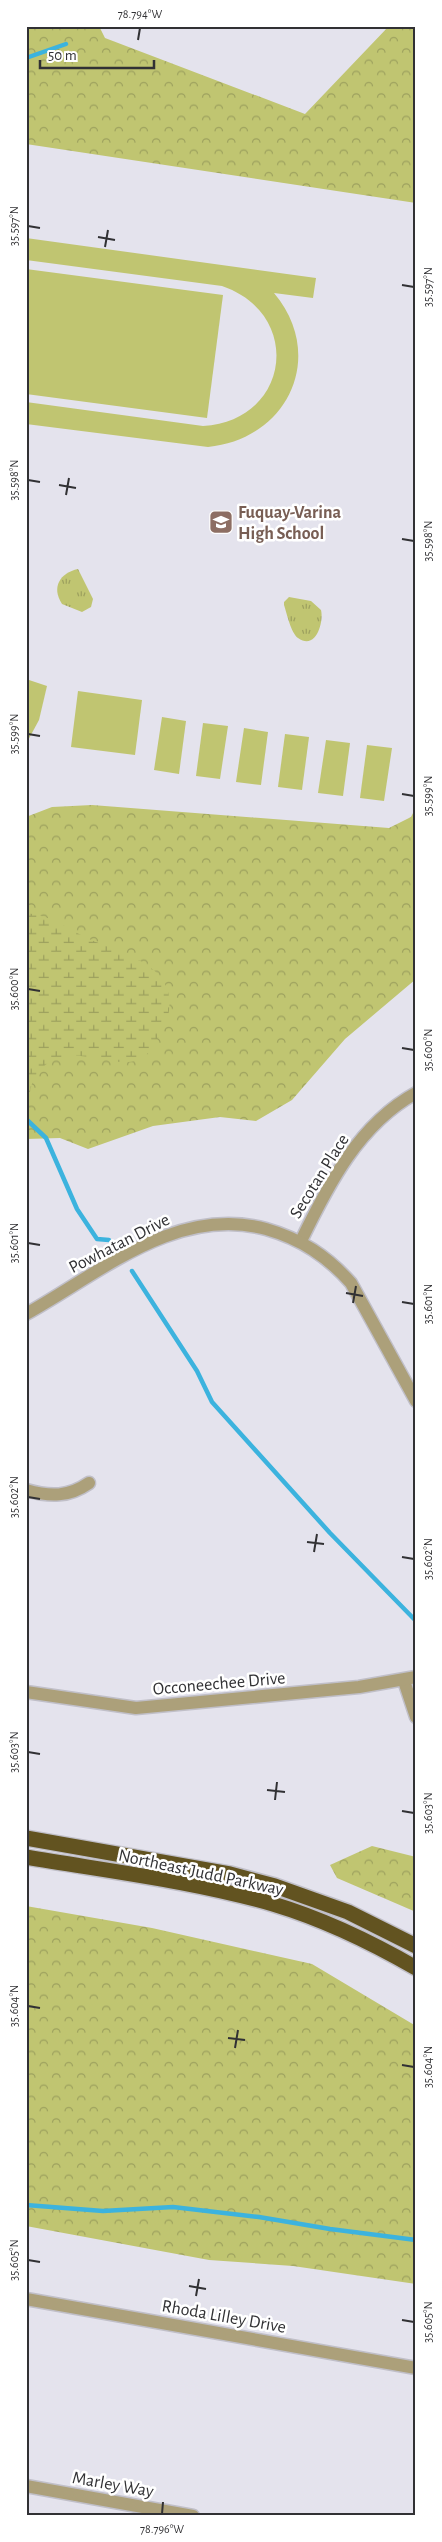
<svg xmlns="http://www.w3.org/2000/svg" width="442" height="2542" font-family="'Alegreya Sans',sans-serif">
	<defs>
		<pattern id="grass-tufts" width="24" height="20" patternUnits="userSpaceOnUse" patternTransform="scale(1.25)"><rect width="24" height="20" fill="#c0c571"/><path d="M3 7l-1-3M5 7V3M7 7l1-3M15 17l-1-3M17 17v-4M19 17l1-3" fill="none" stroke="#9da15e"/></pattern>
		<pattern id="forest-crowns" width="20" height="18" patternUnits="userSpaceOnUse" patternTransform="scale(1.25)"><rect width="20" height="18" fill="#c0c571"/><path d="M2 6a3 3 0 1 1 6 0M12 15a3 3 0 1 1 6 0" fill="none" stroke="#9da15e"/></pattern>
		<pattern id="wetland-marsh" width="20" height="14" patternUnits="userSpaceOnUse" patternTransform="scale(1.25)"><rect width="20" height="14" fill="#c0c571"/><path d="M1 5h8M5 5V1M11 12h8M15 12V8" fill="none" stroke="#9da15e"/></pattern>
	</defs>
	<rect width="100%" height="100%" fill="#e4e3ed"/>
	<g fill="url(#grass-tufts)">
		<path d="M78 569 93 599 91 607 82 612 62 604C51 587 60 573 78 569Z"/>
		<path d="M289 597 311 601 321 610C324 622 316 651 298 638 291 633 287 614 284 605V602Z"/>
	</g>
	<g fill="url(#forest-crowns)">
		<polygon points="26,26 99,26 105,38 305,114 389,26 416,26 416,203 26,144"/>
		<polygon points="92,805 389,828 411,817 416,807 416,979 345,1039 292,1100 256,1121 220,1117 153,1126 88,1149 60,1138 26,1139 26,817 52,807"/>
		<polygon points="372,1846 416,1857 416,1912 337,1878 330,1865"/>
		<polygon points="26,1906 152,1928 312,1964 416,2026 416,2284 293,2266 209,2260 26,2226"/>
	</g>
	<path fill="url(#wetland-marsh)" d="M26 913C49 915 65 927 85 937 121 955 180 963 168 1016 165 1027 155 1047 146 1055 123 1075 82 1044 51 1061 27 1076 29 1096 29 1121L26 1124Z"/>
	<g fill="#c0c571">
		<path d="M26 238 316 278 313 298 274 293C327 356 288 439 208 447L26 424V402L203 426C290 421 304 314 222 286L26 260Z"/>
		<polygon points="26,269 223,295 207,418 26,394"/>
		<polygon points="26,679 47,686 39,720 26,744"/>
		<polygon points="78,691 142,700 135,755 71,747"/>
		<polygon points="162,717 186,721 179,774 154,770"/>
		<polygon points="203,723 228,726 220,779 196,776"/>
		<polygon points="244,728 268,732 261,785 236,782"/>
		<polygon points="285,734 309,737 302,790 278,787"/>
		<polygon points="326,740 350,743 343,796 318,793"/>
		<polygon points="367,745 392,748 384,801 360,798"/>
	</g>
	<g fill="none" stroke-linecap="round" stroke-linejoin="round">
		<g stroke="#3cb3de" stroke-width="4.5">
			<polyline points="26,58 66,44"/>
			<polyline points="26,1119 46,1138 77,1209 97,1239 109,1240"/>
			<polyline points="132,1271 197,1371 212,1402 330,1533 416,1621"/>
			<polyline points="26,2205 103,2211 173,2207 259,2217 330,2229 416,2240"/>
		</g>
		<g stroke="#c0bfc8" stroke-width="15">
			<g id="street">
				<path d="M301 1241C328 1185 359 1124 416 1093"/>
				<path d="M26 1314C100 1273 176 1205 266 1229 301 1239 327 1256 351 1283L416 1401"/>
				<path d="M26 1490C50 1497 69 1497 89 1483"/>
				<polyline points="404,1681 416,1717"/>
				<polyline points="26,1692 136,1708 359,1687 416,1677"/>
				<polyline points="26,2299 416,2368"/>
				<polyline points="26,2486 193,2516"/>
			</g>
		</g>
		<g stroke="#c0bfc8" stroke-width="18">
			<g id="highway">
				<polyline points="26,1838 230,1874 275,1886 348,1912 416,1946"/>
				<path d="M26 1857C108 1871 193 1881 273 1904 323 1919 371 1942 416 1968"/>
			</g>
		</g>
		<use href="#street" stroke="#aca07a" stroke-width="12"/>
		<use href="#highway" stroke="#625320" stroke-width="15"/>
	</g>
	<path fill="none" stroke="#313134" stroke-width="2" d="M138 40 140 28M28 226 40 228M98 237 115 240M105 247 108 230M402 285 414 287M28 480 40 482M59 485 76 488M66 495 69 478M402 539 414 541M28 734 40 736M402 794 414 796M28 989 40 991M402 1048 414 1050M28 1243 40 1245M346 1293 363 1296M402 1302 414 1304M353 1303 356 1286M28 1497 40 1499M307 1542 324 1544M314 1552 317 1534M402 1557 414 1559M28 1752 40 1754M267 1790 285 1792M275 1800 277 1782M402 1811 414 1813M28 2006 40 2008M228 2038 245 2040M235 2048 238 2030M402 2065 414 2067M28 2260 40 2262M189 2286 206 2289M196 2296 199 2279M402 2320 414 2322M162 2514 163 2502"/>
	<defs>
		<g id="school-square" transform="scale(1.25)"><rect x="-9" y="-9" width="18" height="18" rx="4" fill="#8d6e63" stroke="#fff"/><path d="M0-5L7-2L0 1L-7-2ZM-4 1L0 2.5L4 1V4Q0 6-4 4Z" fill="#fff"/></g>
	</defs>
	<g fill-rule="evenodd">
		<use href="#school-square" x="221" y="522"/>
	</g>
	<g text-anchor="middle" stroke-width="5" stroke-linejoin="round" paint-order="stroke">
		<g font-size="18" font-weight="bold" fill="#785e54" stroke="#fff" text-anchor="start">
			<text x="238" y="518">Fuquay-Varina<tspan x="238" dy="21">High School</tspan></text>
		</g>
		<g font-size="18" fill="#313134" stroke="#fff">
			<text transform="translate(319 1176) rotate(-58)" y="6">Secotan Place</text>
			<text transform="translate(119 1243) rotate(-27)" y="6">Powhatan Drive</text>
			<text transform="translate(219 1683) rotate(-5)" y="6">Occoneechee Drive</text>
			<text transform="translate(201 1872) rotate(12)" y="6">Northeast Judd Parkway</text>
			<text transform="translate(224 2316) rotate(10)" y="6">Rhoda Lilley Drive</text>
			<text transform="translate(113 2484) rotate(10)" y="6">Marley Way</text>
		</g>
	</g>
	<rect width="442" height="2542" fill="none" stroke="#ffffff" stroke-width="55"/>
	<path d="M40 60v8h114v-8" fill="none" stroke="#313134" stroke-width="2.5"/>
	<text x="48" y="60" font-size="15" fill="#313134" stroke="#ffffff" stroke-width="4" paint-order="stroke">50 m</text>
	<rect x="28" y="28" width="386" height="2486" fill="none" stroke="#313134" stroke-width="2"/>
	<g font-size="12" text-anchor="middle" fill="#313134">
		<text x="140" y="18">78.794°W</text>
		<text transform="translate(14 226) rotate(-90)" y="4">35.597°N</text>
		<text transform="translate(428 287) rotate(-90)" y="4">35.597°N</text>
		<text transform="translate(14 480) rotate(-90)" y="4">35.598°N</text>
		<text transform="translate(428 541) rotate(-90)" y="4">35.598°N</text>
		<text transform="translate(14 734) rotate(-90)" y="4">35.599°N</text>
		<text transform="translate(428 796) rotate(-90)" y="4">35.599°N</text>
		<text transform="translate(14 989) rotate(-90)" y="4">35.600°N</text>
		<text transform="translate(428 1050) rotate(-90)" y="4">35.600°N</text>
		<text transform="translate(14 1243) rotate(-90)" y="4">35.601°N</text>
		<text transform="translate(428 1304) rotate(-90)" y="4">35.601°N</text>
		<text transform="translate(14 1497) rotate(-90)" y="4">35.602°N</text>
		<text transform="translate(428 1559) rotate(-90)" y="4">35.602°N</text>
		<text transform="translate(14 1752) rotate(-90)" y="4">35.603°N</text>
		<text transform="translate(428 1813) rotate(-90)" y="4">35.603°N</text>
		<text transform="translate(14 2006) rotate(-90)" y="4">35.604°N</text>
		<text transform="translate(428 2067) rotate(-90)" y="4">35.604°N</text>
		<text transform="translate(14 2260) rotate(-90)" y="4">35.605°N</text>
		<text transform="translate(428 2322) rotate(-90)" y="4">35.605°N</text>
		<text x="162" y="2533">78.796°W</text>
	</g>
</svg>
